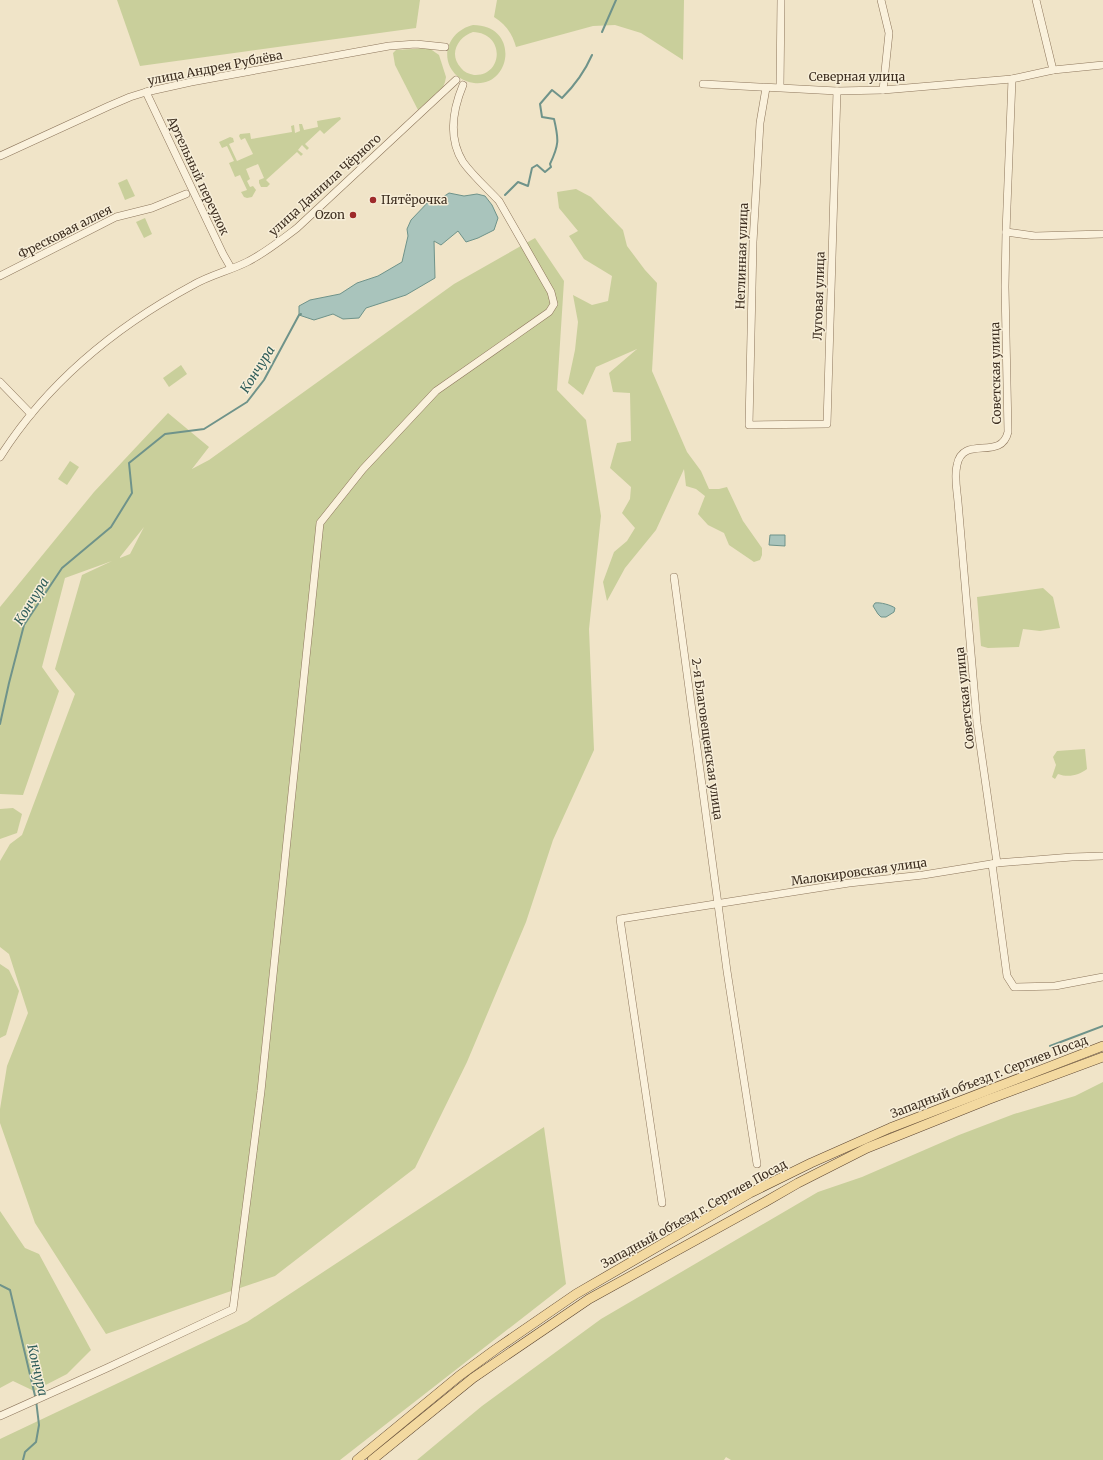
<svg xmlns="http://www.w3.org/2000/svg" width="1103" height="1460" font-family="Merriweather,serif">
	<rect width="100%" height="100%" fill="#f0e4c8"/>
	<g fill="#c9cf9b" fill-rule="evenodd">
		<polygon points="117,0 420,0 416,28 140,66"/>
		<path d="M497 0H684L683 60 641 33 615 25 593 26 516 47C512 33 506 25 494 17Z"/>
		<path d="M473 25C520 25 512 87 474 83 467 82 460 79 455 74 438 55 451 30 473 25ZM473 32C506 33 503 77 474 75 469 74 464 72 461 68 448 54 458 37 473 32Z"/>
		<polygon points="429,48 439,55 446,77 445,82 443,87 418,110 395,65 393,53 396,50"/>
		<polygon points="340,117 341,119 324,134 320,130 305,144 309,148 307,150 302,145 298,150 303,154 301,156 297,152 266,180 270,184 267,187 261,187 259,183 259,180 264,178 258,164 246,169 250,179 247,181 250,187 253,186 256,190 252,197 247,198 244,197 241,192 247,190 240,175 235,177 229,163 234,161 227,146 222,148 219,142 230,137 233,138 234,142 229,144 237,161 253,154 245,138 241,140 239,136 240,134 250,133 251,139 292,132 291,126 294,125 295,133 300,131 299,124 302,124 304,130 318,127 317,121"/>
		<polygon points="127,179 135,196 125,200 118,183"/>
		<polygon points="576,189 591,197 623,230 627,246 645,270 657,283 652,371 687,452 701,471 709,489 719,489 727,487 743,521 762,548 762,555 760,560 754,562 729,545 724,533 708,525 698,514 705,496 696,489 686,486 684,469 656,530 625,568 607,601 603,582 614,552 627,541 635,528 622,513 630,499 631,487 610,468 617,443 631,441 630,393 613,392 609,373 637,349 596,367 583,395 568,383 575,350 578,322 573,295 592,305 608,301 612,276 584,259 569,236 578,231 559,208 557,192"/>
		<polygon points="145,218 152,234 144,238 136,222"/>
		<path d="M535 238 564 281 557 390 586 420 601 516 589 629 594 750 553 840 526 922 467 1062 415 1168 275 1276 106 1334 35 1223 0 1123V1109L7 1066 28 1013 9 954 0 947V861L10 844 22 835 75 694 55 669 82 575 112 561 65 578 42 667 59 691 23 795 0 794V607L94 492 168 413 209 447 192 469 209 460 454 284ZM144 527 130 554 120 558V557Z"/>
		<polygon points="181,365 187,374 169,387 163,378"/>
		<polygon points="70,461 79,467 67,485 58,479"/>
		<polygon points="1043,588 1053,597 1060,628 1040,631 1023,629 1019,647 988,648 981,646 977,597"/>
		<path d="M1085 749 1087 769C1079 775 1069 778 1058 774L1055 779 1052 777 1056 765 1053 757 1057 751Z"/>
		<polygon points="13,808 22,814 17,833 0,839 0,809"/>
		<polygon points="0,964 9,970 19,991 6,1035 0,1038"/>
		<polygon points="1103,1082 1103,1460 731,1460 726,1457 724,1460 417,1460 482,1406 601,1319 818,1192 862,1177 959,1135 1014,1114 1075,1096"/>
		<polygon points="544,1127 566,1284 340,1460 0,1460 0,1439 247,1322"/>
		<polygon points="0,1211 25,1248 39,1254 91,1350 67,1374 34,1391 13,1381 0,1388"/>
	</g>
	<g fill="#a9c4bc" stroke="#6f938a">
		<polygon points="449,193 464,196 477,194 485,196 492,205 498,218 494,230 478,238 466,242 458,231 441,245 434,241 435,278 406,295 366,308 359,318 343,319 333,314 314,320 299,315 299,306 310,300 340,294 357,283 378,276 402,262 408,236 407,229 411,220 432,198 443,197"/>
		<polygon points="770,535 785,535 785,546 769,545"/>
		<path d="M875 603C880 602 891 605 895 608L894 612 886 617H881L878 614 873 606Z"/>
	</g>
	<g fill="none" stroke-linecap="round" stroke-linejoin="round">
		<g stroke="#6f938a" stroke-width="2">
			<polyline points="602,32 616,0"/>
			<path d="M505 195 518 182 528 186 532 168 537 165 545 172 551 167 550 164C559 145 559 140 554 119L542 117 540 104 552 90 562 98C575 85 585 71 592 55"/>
			<polyline points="0,724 9,683 24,625 62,568 111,527 132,493 129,463 165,434 204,429 247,402 264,380 299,315 301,314"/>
			<polyline points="1050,1046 1103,1026"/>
			<polyline points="0,1285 10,1290 36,1400 39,1425 36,1442 25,1452 23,1460"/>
		</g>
		<g stroke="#8d765c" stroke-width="8">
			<g id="minor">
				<polyline points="881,0 889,33 883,90"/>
				<polyline points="1053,70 1103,65"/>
				<polyline points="703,84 837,91 883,90 1012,79"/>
				<polyline points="780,87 781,0"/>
				<polyline points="766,88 760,123 753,242 749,425 827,424 837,91"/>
				<polyline points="146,92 223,254 231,268"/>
				<polyline points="0,156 109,106 130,97 146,92 191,82 389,46 416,44 445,47"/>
				<polyline points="1006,232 1035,236 1103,234"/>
				<polyline points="0,276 116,217 152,208 186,194"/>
				<polyline points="0,382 31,414"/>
				<path d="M0 457C47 383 117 326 193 285 210 275 229 271 247 262 265 253 280 241 297 228L456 80"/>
				<polyline points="674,577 727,971 757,1164"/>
				<path d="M997 863 977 723 958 502C957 490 954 477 957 465 963 434 1001 462 1008 432L1005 287 1006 232 1012 79 1053 70 1036 0"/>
				<polyline points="992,864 1007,976 1014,987 1055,986 1103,977"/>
				<polyline points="662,1203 620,919 849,883 923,875 997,863 1072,857 1103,856"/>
				<path d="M0 1416 107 1368 233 1309 261 1091 320 523 363 469 436 391 549 312 554 304 551 292 499 201C487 188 473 176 463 162 448 138 453 109 463 85"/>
			</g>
		</g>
		<g stroke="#5b4430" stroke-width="10">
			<g id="major">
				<polyline points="357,1460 459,1376 496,1349 576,1294 750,1193 811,1163 890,1128 1103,1046"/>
				<polyline points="372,1460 473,1378 589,1299 765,1202 798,1183 867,1148 987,1100 1103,1057"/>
			</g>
		</g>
		<use href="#minor" stroke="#faf1dc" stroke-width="7"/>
		<use href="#major" stroke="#f3d9a0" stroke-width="9"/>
	</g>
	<g fill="#9e2a2b" stroke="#f7eed8" stroke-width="1.5">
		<circle cx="373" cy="200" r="4"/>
		<circle cx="353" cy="215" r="4"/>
	</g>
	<g text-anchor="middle" stroke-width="3" stroke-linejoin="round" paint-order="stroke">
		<g font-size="12" fill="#3d2e20" stroke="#f7eed8">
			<text transform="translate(215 68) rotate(-11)" y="4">улица Андрея Рублёва</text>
			<text x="857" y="81">Северная улица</text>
			<text transform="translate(198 176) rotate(65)" y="4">Артельный переулок</text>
			<text transform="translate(325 185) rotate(-42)" y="4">улица Даниила Чёрного</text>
			<text transform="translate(65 232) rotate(-27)" y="4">Фресковая аллея</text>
			<text transform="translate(742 256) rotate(-88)" y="4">Неглинная улица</text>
			<text transform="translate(819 296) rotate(-88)" y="4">Луговая улица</text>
			<text transform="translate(996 373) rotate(-91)" y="4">Советская улица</text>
			<text transform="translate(965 698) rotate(-96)" y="4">Советская улица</text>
			<text transform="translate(707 739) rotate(82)" y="4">2-я Благовещенская улица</text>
			<text transform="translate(859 872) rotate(-8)" y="4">Малокировская улица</text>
			<text transform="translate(989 1077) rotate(-21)" y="4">Западный объезд г. Сергиев Посад</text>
			<text transform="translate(694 1214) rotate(-29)" y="4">Западный объезд г. Сергиев Посад</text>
		</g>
		<g font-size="12" fill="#3d2e20" stroke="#f7eed8" text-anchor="start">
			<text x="381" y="204">Пятёрочка</text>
			<text x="345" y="219" text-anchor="end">Ozon</text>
		</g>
		<g font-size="13" font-style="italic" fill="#2f5d5a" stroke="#f7eed8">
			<text transform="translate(257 369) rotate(-58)" y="5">Кончура</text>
			<text transform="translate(31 601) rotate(-58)" y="5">Кончура</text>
			<text transform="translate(38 1370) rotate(77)" y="5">Кончура</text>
		</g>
	</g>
</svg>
